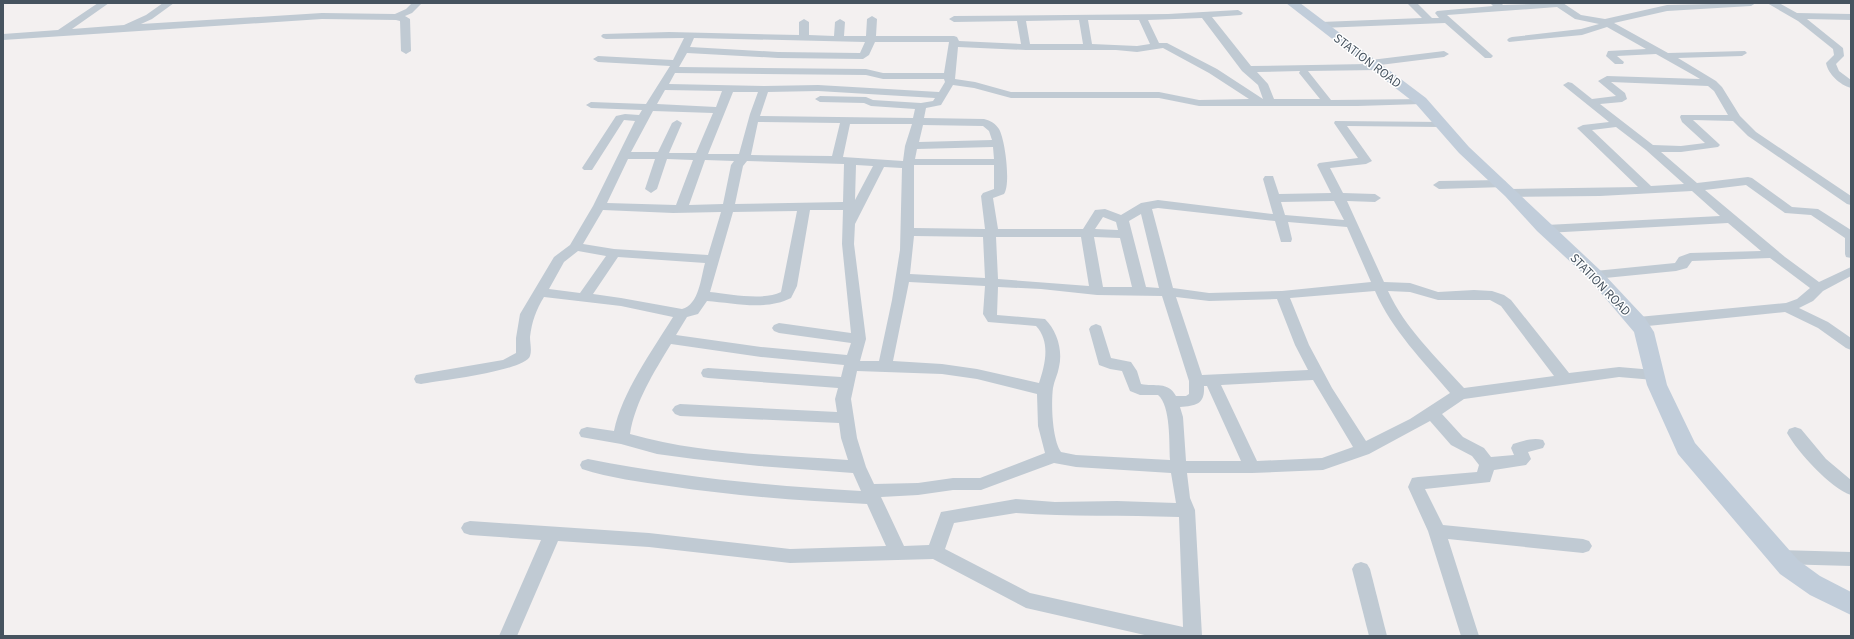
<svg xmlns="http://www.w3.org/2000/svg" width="1854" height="639" font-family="'Source Sans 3',sans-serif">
	<rect width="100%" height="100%" fill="#f3f0f0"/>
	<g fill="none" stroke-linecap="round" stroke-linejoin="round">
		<g fill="#c0cad3" fill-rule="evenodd">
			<polygon points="98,3 109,3 72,29 124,25 146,15 163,3 174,3 152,19 141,24 322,13 395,14 406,9 412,3 422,3 412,13 405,16 410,19 411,51 406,54 401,51 400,21 396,20 322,19 3,40 3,34 58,30"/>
			<path d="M1407 3H1417L1432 18H1439L1435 13 1437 11 1493 6 1490 3H1501L1503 5 1563 3 1581 15 1605 19 1667 5 1756 3 1751 6 1667 11 1614 23 1668 53 1745 51 1747 53 1742 56 1678 58 1716 81 1722 87 1740 116 1756 132 1851 196V205L1847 204 1748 136 1733 121 1693 120 1718 143 1720 145 1718 147 1681 152H1661L1697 183 1748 177 1752 178 1792 207 1818 209 1851 230V258L1846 257 1845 254V238L1811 215 1785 213 1746 185 1705 190 1785 257 1819 282 1851 267V276L1823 291 1813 301 1799 308 1828 322 1851 338V350L1846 348 1818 328 1785 312 1638 327 1633 325 1631 322 1633 319 1638 317 1786 303 1797 299 1810 288 1770 258 1692 261 1687 268 1676 271 1595 279 1590 278 1588 275 1590 272 1595 271 1675 263 1679 257 1690 253 1761 251 1728 223 1546 233 1542 232 1540 229 1542 226 1546 225 1720 216 1692 191 1600 196 1511 197 1505 193 1511 189 1638 187 1577 128 1583 125 1609 122 1563 85 1568 82 1572 83 1592 99 1616 96 1598 81 1607 76 1700 79 1695 76 1656 54 1617 56 1624 62 1623 64H1615L1606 56 1608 51 1646 49 1607 27 1582 35 1509 42 1507 40 1509 38 1512 37 1581 29 1599 24 1575 19 1557 7 1447 15 1491 54 1493 56 1491 58H1485L1445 23 1321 28 1316 25 1321 22 1422 18ZM1611 82 1708 86 1714 91 1728 115H1681L1680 117 1682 122 1705 143 1681 146 1653 145 1600 104 1622 102 1627 99 1625 93ZM1616 127 1646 150 1684 184 1651 186 1592 130Z"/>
			<path d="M1767 3H1779L1797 13 1851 14V20L1807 19 1843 48 1844 56 1836 64 1839 71 1851 80V88C1840 85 1828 74 1826 63L1834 55 1833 49 1798 21Z"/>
			<path d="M1238 10 1243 13 1241 15 1212 17 1251 66 1367 64V61L1371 60 1444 51 1449 54 1444 57 1380 65 1382 67 1377 70 1308 71 1331 100 1425 99 1426 101 1421 104 1358 106H1199L1159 98H1011L974 88 953 85 941 105 926 108 924 118 984 119C991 121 995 123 999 129 1005 139 1011 184 1004 194L993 198 998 229H1083L1095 210 1105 209 1121 215 1141 203 1158 200 1273 214 1263 179 1265 176H1273L1279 194 1331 193 1317 165 1319 163 1358 158 1334 123 1335 121 1444 122 1445 124 1444 126 1440 127 1347 126 1372 161 1366 164 1330 168 1343 193 1375 194 1381 198 1375 202 1347 201 1384 282 1410 283 1438 292 1474 290 1492 291 1504 295 1511 300 1569 373 1619 367 1654 370 1659 371 1661 375 1659 379 1654 380 1619 377 1464 399 1442 414 1463 437 1484 448 1491 457 1514 455 1511 448 1513 444C1523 441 1533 437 1543 440L1545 444 1543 448 1528 452 1531 459 1526 465 1494 470 1490 482 1425 489 1443 525 1583 539 1589 541 1592 546 1589 551 1583 553 1448 539 1479 636H1461L1428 531 1408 487 1412 478 1418 477 1477 472 1479 465 1472 456 1451 445 1430 421 1369 454 1323 470 1252 473H1187L1190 498 1195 510 1202 636H1149L1026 608 933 559 790 563 649 547 558 541 517 636H499L541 540 470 535 464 533 461 528 464 523 470 521 649 533 790 549 886 546 867 504C801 501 735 496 669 486 641 482 610 478 582 469L580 465 582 461 588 459C678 477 769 486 861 491L853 473 759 466 694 459 657 454 621 444 581 437 579 433 581 429 587 427 614 431C622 392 652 351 673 317L621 306 544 297C536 310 532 321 530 337 530 343 532 350 530 356 525 371 438 381 421 384L416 383 414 379 416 375 421 374 503 360 516 353V338L520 314 554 257 570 245 593 206 635 121 624 120 592 170H584L582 168 616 116 625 114 639 115 642 110 591 108 586 105 591 102 646 104 670 66 598 62 593 59 598 56 673 60 684 38 606 39 603 38 601 36 603 34 669 32 799 35V22L804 19 809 22V35L834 36 835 22 840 19 845 22 844 36H866L867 19 872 16 877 19 876 36H954L957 37 959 41 1021 44 1017 21 954 22 949 19 954 16 1168 14ZM1202 18 1242 71 1258 85 1263 99 1217 69 1167 43H1159L1148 20ZM1079 20 1083 44H1030L1026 21ZM1088 20H1139L1150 44 1137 46 1092 44ZM694 38 865 42 860 53 778 52 690 47ZM875 42H949L944 73H883L866 69 679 67 687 53 778 58 863 59 869 55ZM958 47 1026 50H1116L1137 52 1163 48 1209 73 1249 99 1199 100 1159 92H1011L975 82 955 79ZM1300 71 1299 73 1320 99H1274L1268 84 1257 72ZM675 73 866 75 883 79H944L945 82 939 92 818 85 764 86 669 84ZM665 90 722 91 716 107 657 104ZM818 91 935 98 933 101 921 103 873 100 866 97 820 96 815 99 820 102 864 103 871 106 915 109 913 118 760 116 768 92ZM733 92H758L750 114 739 154H708ZM653 111 713 113 696 153H669L682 123 677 120 672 123 658 152H631ZM758 122 840 123 832 156 751 155ZM850 124H912L905 146 903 161 843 157ZM923 125 983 126 989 131 992 140 919 142ZM993 147 994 159H915L917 149ZM628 159H655L645 189 651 193 657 189 667 159 693 160 676 205 607 203ZM705 160 734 161 731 165 723 204 689 205ZM747 161 844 164 843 202 735 204 743 166ZM856 165 873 166 855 200ZM914 165H994V189L983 193 981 196 985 229 914 228ZM884 167 902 168 900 250 892 300 879 361H860L866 339 854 244 855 224ZM1334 201 1344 220 1285 215 1281 202ZM1158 208 1275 221 1281 242H1291L1292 239 1288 222 1347 227 1371 282 1282 291 1209 293 1173 288 1152 209ZM603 210 673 213 721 212 708 255 614 249 583 244ZM810 210H843L842 244 851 333 779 323 774 325 772 328 774 331 779 333 851 343 847 355 761 347 676 335 687 317 698 314 707 301C734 303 766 311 791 298L797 286ZM797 211 781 292C763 301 730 294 710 292L733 212ZM1141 214 1159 288 1146 287 1129 221ZM1103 217 1116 222 1118 230 1095 229ZM914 236 983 237 985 278 910 274ZM996 237H1081L1089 286 998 279ZM1094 237 1120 238 1132 287H1103ZM578 251 606 256 580 293 549 289 564 262ZM618 257 705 263C701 277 699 305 682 309L621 298 593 294ZM909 282 985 286 983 314 988 322 1036 326C1051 342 1045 365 1039 383L977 369 942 364 893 361ZM998 287 1041 289 1097 295 1162 296 1189 381V394L1186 396H1176C1168 381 1155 387 1141 384L1137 371 1131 362 1111 358 1101 326 1096 324 1091 326 1089 329 1099 365 1110 369 1122 371 1130 391 1140 395H1158C1171 406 1169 444 1170 460L1076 455 1061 452C1052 439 1051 403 1053 388 1054 381 1058 374 1059 367 1063 350 1057 331 1045 319L997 315ZM1375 291C1392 330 1423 361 1450 393L1410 419 1366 441 1332 388 1309 345 1290 298ZM1388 291 1410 292 1438 300H1490L1501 306 1554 376 1464 388C1436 357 1405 328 1388 291ZM1176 297 1209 301 1277 299 1295 345 1308 370 1202 375ZM671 344 761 357 844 365 841 377 708 368 703 369 701 373 703 377 708 378 838 388 835 399 837 412 680 404 675 406 672 410 675 414 680 416 839 423 841 438 848 460C775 455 700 454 630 434 635 402 654 372 671 344ZM857 371 942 374 977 379 1037 394 1038 426 1045 453 980 478H953L918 483 874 484 866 467 857 438 851 399ZM1313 380 1353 447 1322 458 1257 461 1221 385ZM1204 386H1207L1241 461H1186L1183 417 1180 407C1197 406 1205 404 1204 386ZM1054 463 1076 467 1171 473 1176 503 1117 501 1055 502 1016 499 941 512 929 545 904 546 881 497 918 495 953 490H981ZM1016 513C1070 517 1124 515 1179 517L1183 627 1030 593 945 549 954 523Z"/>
			<polygon points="1501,180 1505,181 1507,184 1505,187 1439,189 1433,185 1439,181"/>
			<path d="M1795 427 1801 429 1826 459 1851 480V495C1831 489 1797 451 1787 433L1789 429Z"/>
			<polygon points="1779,550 1851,552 1851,566 1779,564 1773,562 1770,557 1773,552"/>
			<polygon points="1361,562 1367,564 1370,569 1387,636 1369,636 1352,569 1355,564"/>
		</g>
		<polygon fill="#c1cdda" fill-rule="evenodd" points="1286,3 1300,3 1426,98 1469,147 1601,271 1645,318 1654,332 1667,385 1695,443 1798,560 1820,576 1851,592 1851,615 1810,595 1780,574 1678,454 1647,385 1634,332 1589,279 1537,231 1505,196 1459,153 1416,104"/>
	</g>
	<g text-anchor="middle" stroke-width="3" stroke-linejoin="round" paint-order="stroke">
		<g font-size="13" fill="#46535f" stroke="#fff">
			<text transform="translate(1368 60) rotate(37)" y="5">STATION ROAD</text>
			<text transform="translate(1601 284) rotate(46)" y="5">STATION ROAD</text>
		</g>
	</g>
	<rect width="1854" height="639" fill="none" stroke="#46535f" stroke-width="8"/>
</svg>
